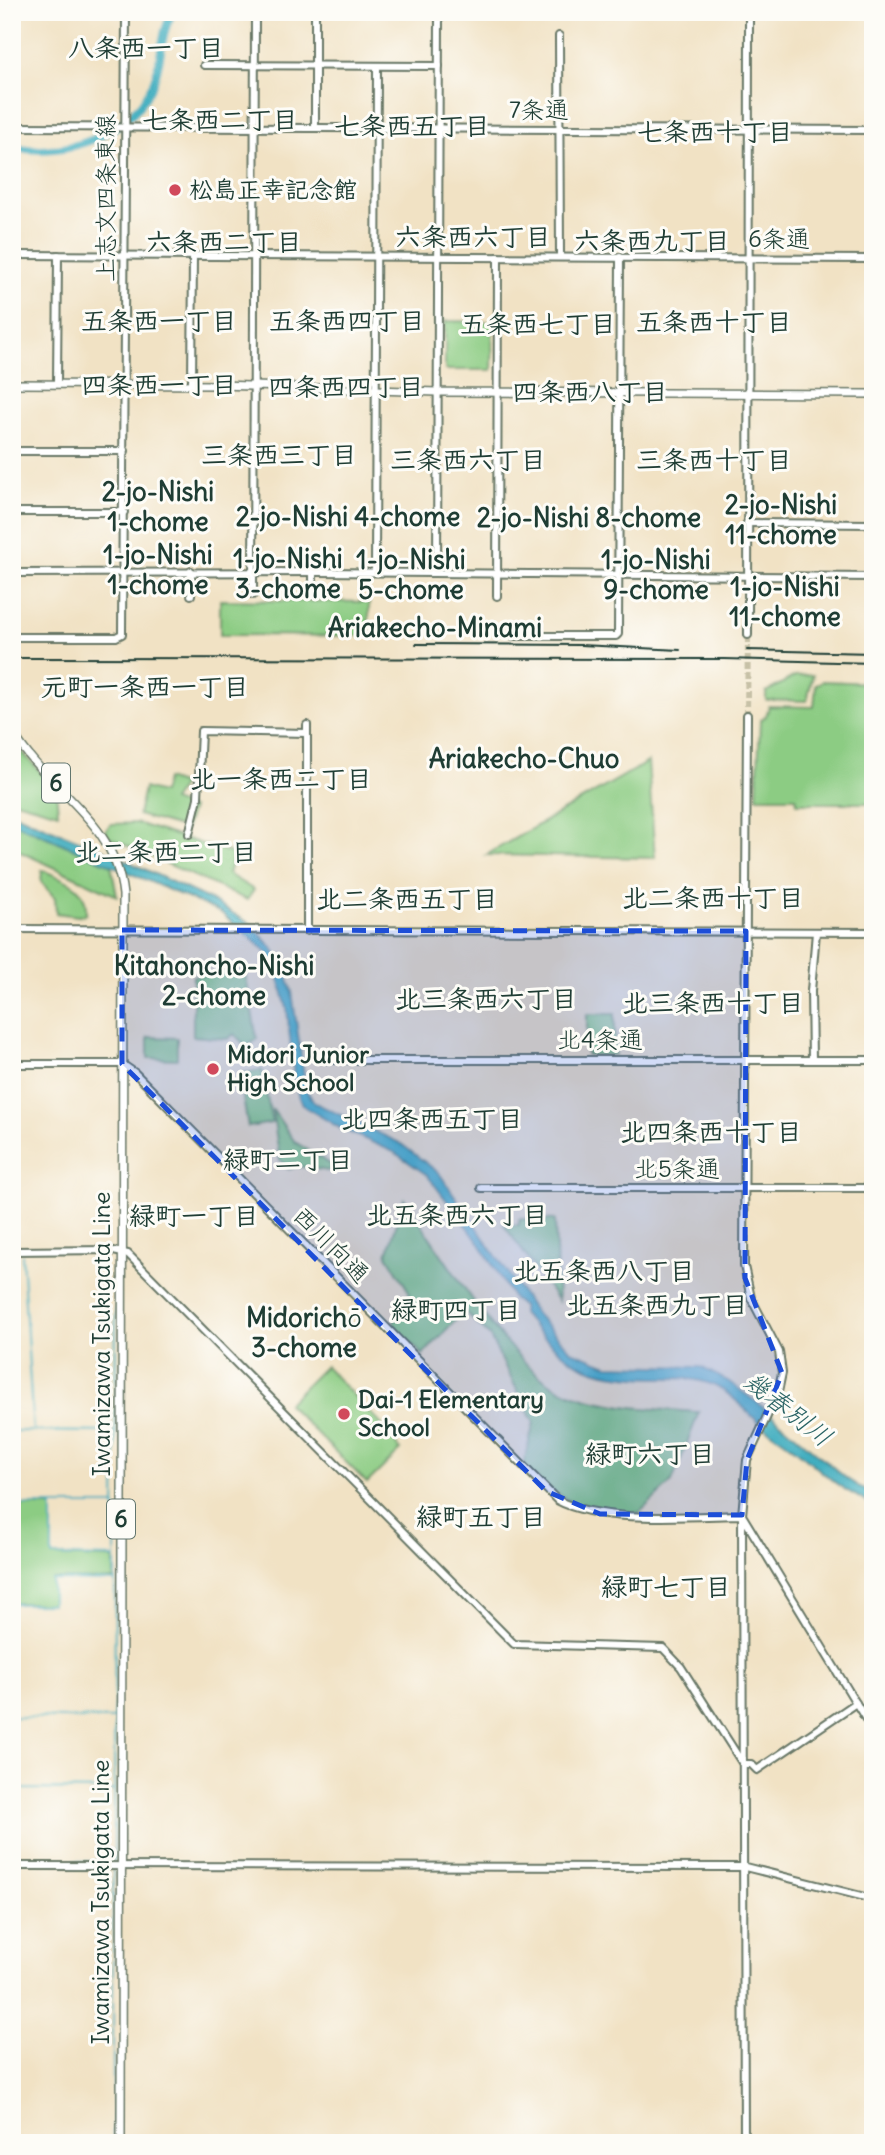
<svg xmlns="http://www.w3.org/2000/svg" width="885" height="2155" font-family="Delius,'Klee One',sans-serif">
	<rect width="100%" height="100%" fill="#fdfcf7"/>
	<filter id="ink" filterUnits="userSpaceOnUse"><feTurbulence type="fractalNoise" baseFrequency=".0143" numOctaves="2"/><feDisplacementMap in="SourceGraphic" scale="14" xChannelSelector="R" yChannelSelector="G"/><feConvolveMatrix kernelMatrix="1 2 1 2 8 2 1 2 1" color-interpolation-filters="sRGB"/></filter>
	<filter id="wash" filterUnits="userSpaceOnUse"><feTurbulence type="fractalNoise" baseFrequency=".00686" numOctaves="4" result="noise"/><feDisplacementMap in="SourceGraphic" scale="28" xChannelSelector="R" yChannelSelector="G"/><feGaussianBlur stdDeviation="1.57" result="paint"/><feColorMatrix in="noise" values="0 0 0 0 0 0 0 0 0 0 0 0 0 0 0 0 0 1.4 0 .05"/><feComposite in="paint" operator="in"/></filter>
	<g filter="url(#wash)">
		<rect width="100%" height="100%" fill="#f1e2c4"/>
		<g fill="#8ccc83" stroke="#56845c" stroke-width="2">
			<polygon points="445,321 493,322 492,370 445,370"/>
			<polygon points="220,600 369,602 369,636 220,635"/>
			<polygon points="813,675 807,701 766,700 766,692 795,676"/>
			<polygon points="822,681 873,683 873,803 797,803 796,797 757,797 760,720 766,716 769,706 814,707 816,685"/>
			<polygon points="12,741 56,789 58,813 12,800"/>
			<polygon points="648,762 655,858 486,855"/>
			<polygon points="166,779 183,785 172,801 192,808 186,827 183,828 138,815 144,788 162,793"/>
			<polygon points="12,822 111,864 117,896 12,848"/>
			<polygon points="136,823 234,854 228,874 254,890 247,900 110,838 105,831 111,824"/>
			<path d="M42 870C65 880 88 885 86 914L78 916 56 913 55 898 41 882Z"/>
			<polygon points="245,972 257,1039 247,1047 234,1034 228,1039 193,1036 193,976"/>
			<rect x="587" y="1014" width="28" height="41"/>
			<polygon points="148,1037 177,1038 177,1059 148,1058"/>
			<polygon points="262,1070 272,1123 248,1127 239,1074"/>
			<polygon points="272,1109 295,1142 333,1166 328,1171 298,1166 289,1169 280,1160"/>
			<path d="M404 1199C441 1251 507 1365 562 1390 602 1408 656 1409 699 1412L672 1482 639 1513C581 1512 566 1505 523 1466L534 1423 489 1335 464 1311 423 1355 393 1324 410 1293 387 1255Z"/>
			<polygon points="519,1219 555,1220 558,1301 504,1225 519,1225"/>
			<polygon points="325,1366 390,1433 388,1436 401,1450 367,1483 287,1404"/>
			<polygon points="12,1505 52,1506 52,1556 114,1558 114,1580 52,1579 52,1604 12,1603"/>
		</g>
		<path fill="#41adbf" stroke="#30757a" stroke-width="2" d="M12 813 106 851 208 899 251 924 273 948 286 972 292 992 306 1090 315 1103 400 1143 439 1173 537 1315 571 1351 608 1365 701 1367 728 1381 759 1404 847 1479 873 1495V1507C861 1497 849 1493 837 1484 816 1468 797 1448 775 1435 752 1421 738 1396 713 1385 694 1377 674 1378 655 1378 586 1376 567 1365 522 1313V1306L513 1299 480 1244 427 1175 394 1152 340 1128 305 1107 299 1098 294 1078 287 1009 278 975 267 952 220 912 12 822Z"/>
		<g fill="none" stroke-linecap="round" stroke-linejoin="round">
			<g stroke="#41adbf" stroke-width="2">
				<polyline points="22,1255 33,1431"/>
				<polyline points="12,1431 115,1432"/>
				<polyline points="12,1505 115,1505"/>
				<polyline points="52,1505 52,1556 115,1557"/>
				<polyline points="12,1604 52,1604 52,1580 114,1581"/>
				<polyline points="12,1717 113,1719"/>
				<polyline points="12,1789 113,1790"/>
				<polyline points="12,1860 53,1861"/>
				<polyline points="57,1861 114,1861 116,1255"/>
				<polyline points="113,2143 113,1870"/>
			</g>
			<path stroke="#41adbf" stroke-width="8" d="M12 147C66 158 130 136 153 83 163 60 159 35 173 12"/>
		</g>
	</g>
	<g filter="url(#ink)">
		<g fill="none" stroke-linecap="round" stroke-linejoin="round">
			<polyline stroke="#c7c1a7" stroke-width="6" stroke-dasharray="6 3" stroke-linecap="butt" points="747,715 748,635"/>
			<g stroke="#687766" stroke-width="10">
				<g id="secondary">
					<polyline points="559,36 560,257"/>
					<polyline points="204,65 439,66"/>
					<polyline points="12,127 873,130"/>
					<polyline points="315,128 315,12"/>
					<polyline points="12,255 873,259"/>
					<polyline points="57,384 58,255"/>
					<polyline points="192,384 193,256"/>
					<polyline points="12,451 125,451"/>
					<polyline points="12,512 124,512"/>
					<polyline points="747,523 873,524"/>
					<polyline points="375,572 377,66"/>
					<polyline points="12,573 319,572 873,577"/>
					<polyline points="437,573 439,12"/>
					<polyline points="191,595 191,571"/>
					<polyline points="253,595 255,12"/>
					<polyline points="313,595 313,572"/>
					<polyline points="497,596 498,257"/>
					<polyline points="748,635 749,12"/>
					<polyline points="513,636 616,636 618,634 620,257"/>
					<polyline points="12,637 116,637 122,634 126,12"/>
					<polyline points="747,715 744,1266 751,1298 779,1352 782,1373 778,1392 747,1460 742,1515 873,1731"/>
					<polyline points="307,725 307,931"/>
					<polyline points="189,834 198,798 201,731 307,733"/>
					<polyline points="12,929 873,932"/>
					<polyline points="328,1060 873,1060"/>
					<polyline points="812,1060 811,991 816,932"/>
					<path d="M12 1064H122L135 1073 557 1500C602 1524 690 1516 742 1515L744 2143"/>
					<polyline points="481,1188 873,1188"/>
					<polyline points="12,1251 108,1250 128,1254 514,1644 663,1648 681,1667 743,1764 751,1764 757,1770 856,1703"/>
					<polyline points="12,1866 745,1867 873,1899"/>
				</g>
			</g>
			<g stroke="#687766" stroke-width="10">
				<g id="primary">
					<polyline points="12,384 221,385 437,392 873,394"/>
					<path d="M12 731C47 792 115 817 123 895L121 2143"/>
				</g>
			</g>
			<use href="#secondary" stroke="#fff" stroke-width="6"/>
			<use href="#primary" stroke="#fff" stroke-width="7"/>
			<g stroke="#1f3d34" stroke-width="2">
				<polyline points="416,644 581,645 680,650"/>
				<polyline points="747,650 873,653"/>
				<polyline points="12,658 725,659 873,663"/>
			</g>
		</g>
	</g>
	<path fill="#1d4ed8" fill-opacity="0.2" stroke="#1d4ed8" stroke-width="5" stroke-dasharray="14 9" stroke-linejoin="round" d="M122 930 746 931 745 1278 782 1373 747 1460 742 1515 600 1514 546 1491 122 1064Z"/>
	<g fill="#d1495b" stroke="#fdfcf7" stroke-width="2.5">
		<circle cx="175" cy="190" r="7"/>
		<circle cx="213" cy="1069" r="7"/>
		<circle cx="344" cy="1414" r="7"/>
	</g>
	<g text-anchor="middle" stroke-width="6" stroke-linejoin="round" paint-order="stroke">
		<g fill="#fdfcf7" stroke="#62766e" stroke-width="2">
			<rect x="42" y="763.5" width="28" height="39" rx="5"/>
			<rect x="107" y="1499.5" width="28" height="39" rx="5"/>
		</g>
		<g font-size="23" font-weight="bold" fill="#1f3d34">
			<text x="56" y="791">6</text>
			<text x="121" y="1527">6</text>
		</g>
		<g font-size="24" fill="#1f3d34" stroke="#fdfcf7">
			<text x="539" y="118">7条通</text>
			<text transform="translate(106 198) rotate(-90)" y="8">上志文四条東線</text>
			<text x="779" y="247">6条通</text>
			<text x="600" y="1048">北4条通</text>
			<text x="677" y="1177">北5条通</text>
			<text transform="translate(331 1245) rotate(45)" y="8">西川向通</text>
			<text transform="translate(102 1334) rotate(-90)" y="8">Iwamizawa Tsukigata Line</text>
			<text transform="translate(101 1902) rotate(-90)" y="8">Iwamizawa Tsukigata Line</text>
		</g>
		<g font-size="24" font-weight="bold" fill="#1f3d34" stroke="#fdfcf7" text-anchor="start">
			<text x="189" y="198">松島正幸記念館</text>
			<text x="227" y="1063">Midori Junior<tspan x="227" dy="28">High School</tspan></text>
			<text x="358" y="1408">Dai-1 Elementary<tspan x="358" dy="28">School</tspan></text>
		</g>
		<g font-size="26" font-weight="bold" fill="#1f3d34" stroke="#fdfcf7">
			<text x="146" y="57">八条西一丁目</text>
			<text x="220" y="129">七条西二丁目</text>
			<text x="412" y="135">七条西五丁目</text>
			<text x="715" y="141">七条西十丁目</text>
			<text x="473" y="246">六条西六丁目</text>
			<text x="652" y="250">六条西九丁目</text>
			<text x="224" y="251">六条西二丁目</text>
			<text x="159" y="330">五条西一丁目</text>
			<text x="347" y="330">五条西四丁目</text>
			<text x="714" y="331">五条西十丁目</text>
			<text x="538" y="333">五条西七丁目</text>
			<text x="159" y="394">四条西一丁目</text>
			<text x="346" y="396">四条西四丁目</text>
			<text x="590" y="401">四条西八丁目</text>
			<text x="279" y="464">三条西三丁目</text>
			<text x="468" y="469">三条西六丁目</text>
			<text x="714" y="469">三条西十丁目</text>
			<text x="158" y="501">2-jo-Nishi<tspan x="158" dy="30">1-chome</tspan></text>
			<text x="781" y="514">2-jo-Nishi<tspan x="781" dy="30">11-chome</tspan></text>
			<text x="348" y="526">2-jo-Nishi 4-chome</text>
			<text x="589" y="527">2-jo-Nishi 8-chome</text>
			<text x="158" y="564">1-jo-Nishi<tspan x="158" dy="30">1-chome</tspan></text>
			<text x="288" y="568">1-jo-Nishi<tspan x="288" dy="30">3-chome</tspan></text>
			<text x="411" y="569">1-jo-Nishi<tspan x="411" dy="30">5-chome</tspan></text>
			<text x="656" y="569">1-jo-Nishi<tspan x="656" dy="30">9-chome</tspan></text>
			<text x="785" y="596">1-jo-Nishi<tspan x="785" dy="30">11-chome</tspan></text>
			<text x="435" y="637">Ariakecho-Minami</text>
			<text x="145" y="696">元町一条西一丁目</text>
			<text x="524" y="768">Ariakecho-Chuo</text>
			<text x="281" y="788">北一条西二丁目</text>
			<text x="166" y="861">北二条西二丁目</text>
			<text x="713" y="907">北二条西十丁目</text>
			<text x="407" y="908">北二条西五丁目</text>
			<text x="214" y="975">Kitahoncho-Nishi<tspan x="214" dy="30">2-chome</tspan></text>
			<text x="486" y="1008">北三条西六丁目</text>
			<text x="713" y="1012">北三条西十丁目</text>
			<text x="432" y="1128">北四条西五丁目</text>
			<text x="711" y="1141">北四条西十丁目</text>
			<text x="288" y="1169">緑町二丁目</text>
			<text x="457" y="1224">北五条西六丁目</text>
			<text x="194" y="1225">緑町一丁目</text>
			<text x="604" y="1280">北五条西八丁目</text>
			<text x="657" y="1314">北五条西九丁目</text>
			<text x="456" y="1319">緑町四丁目</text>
			<text x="304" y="1327">Midorichō<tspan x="304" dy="30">3-chome</tspan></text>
			<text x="650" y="1463">緑町六丁目</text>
			<text x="481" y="1526">緑町五丁目</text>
			<text x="666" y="1596">緑町七丁目</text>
		</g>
		<g font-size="26" font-style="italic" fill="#2b6465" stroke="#fdfcf7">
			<text transform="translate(788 1409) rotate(38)" y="9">幾春別川</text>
		</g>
	</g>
	<rect width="885" height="2155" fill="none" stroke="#fdfcf7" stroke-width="42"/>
</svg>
